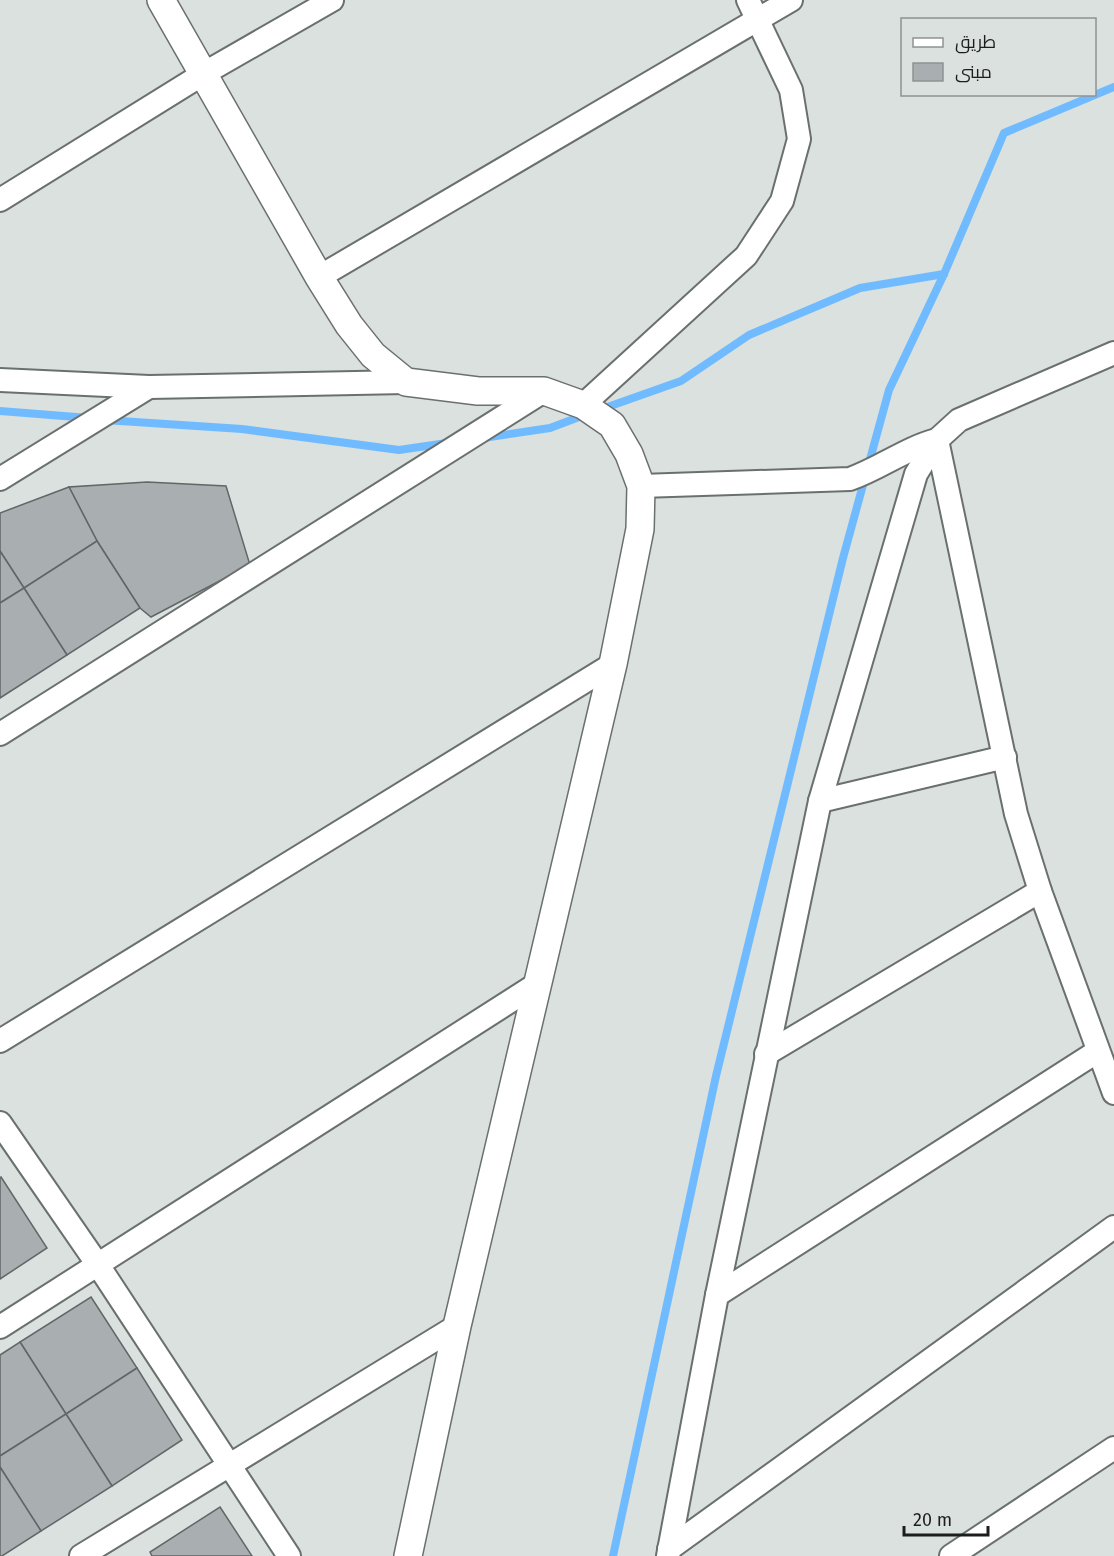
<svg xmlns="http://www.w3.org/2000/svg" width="1114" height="1556" font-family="'Fira Sans',Cairo,sans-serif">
	<rect width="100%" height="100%" fill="#dae1df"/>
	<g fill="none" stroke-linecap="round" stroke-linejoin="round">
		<g stroke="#70bbff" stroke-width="8">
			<polyline points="599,410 681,381 749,335 860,288 944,274"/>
			<polyline points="0,411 89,418"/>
			<polyline points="105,420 242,429 399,450 447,443"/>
			<polyline points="483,438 550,428 587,414"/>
			<polyline points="613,1556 716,1076 843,558 889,390 944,274 1004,133 1114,87"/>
		</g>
	</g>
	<g fill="#a9afb1" stroke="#616668" stroke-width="1.5">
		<polygon points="147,482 226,486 250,565 151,617 140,608 97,541 69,487"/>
		<polygon points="69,487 97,541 24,588 0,551 0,513"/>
		<polygon points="97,541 140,608 67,655 24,588"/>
		<polygon points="0,551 24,588 0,603"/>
		<polygon points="24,588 67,655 0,698 0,603"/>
		<polygon points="1,1177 47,1248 0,1279 0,1178"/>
		<polygon points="91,1297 137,1368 66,1414 20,1342"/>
		<polygon points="20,1342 66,1414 0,1456 0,1355"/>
		<polygon points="137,1368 182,1440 112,1486 66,1414"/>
		<polygon points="66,1414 112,1486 41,1531 0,1467 0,1456"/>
		<polygon points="0,1467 41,1531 2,1556 0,1556"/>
		<polygon points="220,1507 252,1556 152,1556 150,1552"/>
	</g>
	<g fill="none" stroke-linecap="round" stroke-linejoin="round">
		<g stroke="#6a706e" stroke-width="26">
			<g id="minor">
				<polyline points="0,200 203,74 332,0"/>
				<polyline points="319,277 791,0"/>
				<polyline points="0,380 149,387 406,382"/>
				<polyline points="583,405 746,256 782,201 799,139 791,90 748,0"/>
				<polyline points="0,479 149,387"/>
				<path d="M641 486 850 479C881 468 906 448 937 440L1016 814 1040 891 1114 1093"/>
				<polyline points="0,734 544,391"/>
				<polyline points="820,801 1005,757"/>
				<polyline points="0,1041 613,664"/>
				<polyline points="766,1054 1040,891"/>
				<polyline points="0,1123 98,1265 289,1556"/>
				<polyline points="717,1295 1098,1051"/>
				<polyline points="0,1327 537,984"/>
				<polyline points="669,1549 1114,1227"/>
				<polyline points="81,1556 457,1326"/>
				<polyline points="668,1556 717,1295 820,801 916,474 937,440 959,420 1114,353"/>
				<polyline points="951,1556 1114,1448"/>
			</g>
		</g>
		<g stroke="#6a706e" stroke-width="30">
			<polyline id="tertiary" points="161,0 319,277 349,325 373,355 406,382 478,391 544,391 583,405 612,425 629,454 641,486 640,529 613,664 457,1326 408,1556"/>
		</g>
		<use href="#minor" stroke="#fff" stroke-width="22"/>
		<use href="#tertiary" stroke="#fff" stroke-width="27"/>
	</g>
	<rect x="901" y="18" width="195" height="78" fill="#dae1df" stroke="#8e9392" stroke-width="1.5"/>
	<rect x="913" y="38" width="30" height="9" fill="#ffffff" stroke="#8e9392" stroke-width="1.5"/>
	<text x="955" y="48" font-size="18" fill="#1c1e1e">طريق</text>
	<rect x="913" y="63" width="30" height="18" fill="#a9afb1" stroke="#8e9392" stroke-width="1.5"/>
	<text x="955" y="78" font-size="18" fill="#1c1e1e">مبنى</text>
	<path d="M904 1526v9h84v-9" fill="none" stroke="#1c1e1e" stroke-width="3"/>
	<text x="913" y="1526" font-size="18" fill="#1c1e1e" stroke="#dae1df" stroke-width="4.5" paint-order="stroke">20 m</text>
</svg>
